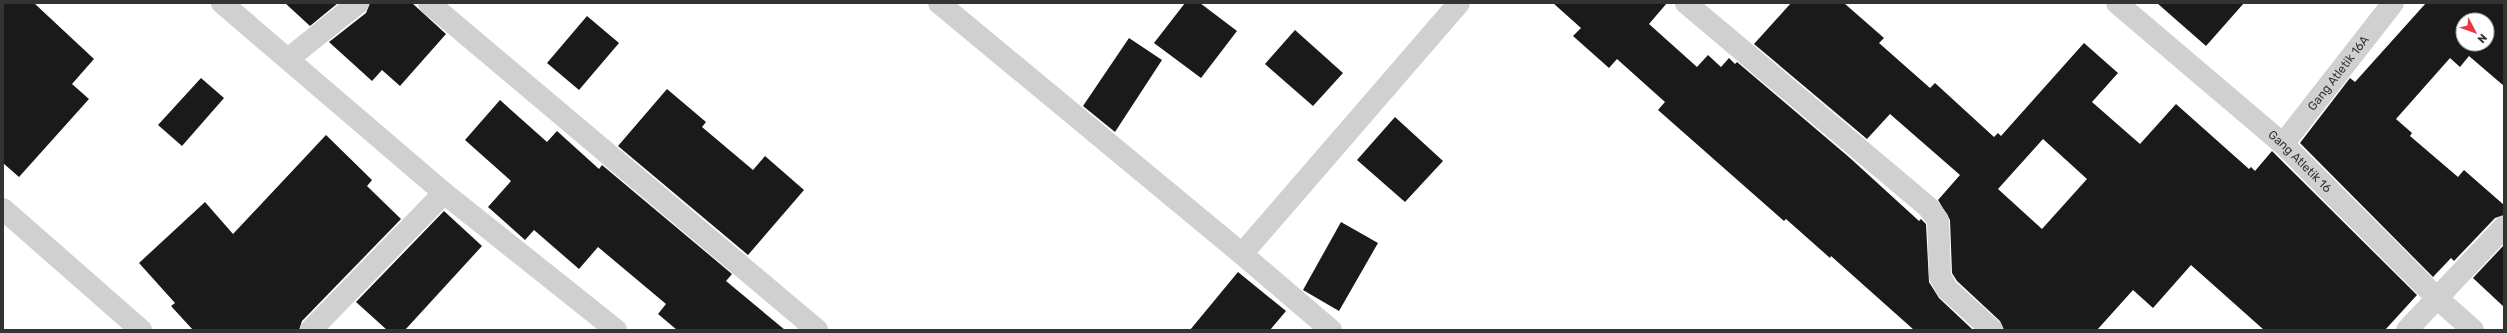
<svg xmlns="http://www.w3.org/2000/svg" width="2507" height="333" font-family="Rubik,sans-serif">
	<rect width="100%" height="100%" fill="#fff"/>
	<g fill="#1a1a1a" fill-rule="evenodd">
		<polygon points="3,3 34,3 94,59 72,84 89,99 19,177 3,163"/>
		<polygon points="285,3 338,3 310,26"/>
		<polygon points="370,3 412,3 446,34 400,86 382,70 372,81 329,42 366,13"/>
		<polygon points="1185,3 1200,3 1237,31 1201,78 1154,43"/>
		<polygon points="1553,3 1667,3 1649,24 1697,67 1708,55 1721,67 1729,58 1735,64 1737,62 1850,158 1919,221 1921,219 1926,224 1929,282 1939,298 1973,330 1914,330 1831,256 1830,258 1786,219 1784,221 1658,110 1665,102 1617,59 1609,68 1573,36 1581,28"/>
		<path d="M1791 3H1844L1884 38 1879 43 1930 88 1935 83 1994 137 1998 133 2001 136 2084 43 2118 73 2092 102 2140 144 2176 104 2249 169 2251 167 2255 171 2272 151 2417 295 2385 330H2264L2191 265 2153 308 2133 290 2097 330H2004L2000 321 1957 281 1952 273 1950 220 1938 200 1960 175 1890 114 1867 139 1754 44ZM2043 139 2087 179 2042 229 1998 189Z"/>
		<polygon points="2157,3 2244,3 2206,46"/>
		<path d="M2426 3H2504V86L2469 56 2460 67 2450 58 2396 119 2412 133 2410 136 2458 177 2464 170 2504 205V215L2495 218 2454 261 2451 258 2433 277 2300 143 2350 78 2355 82ZM2463 20H2487V44H2463Z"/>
		<polygon points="587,16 619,43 579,90 547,63"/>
		<polygon points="1295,30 1343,73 1313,106 1265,64"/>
		<polygon points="1129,38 1162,60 1115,132 1083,106"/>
		<polygon points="201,78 224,98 182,146 158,125"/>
		<polygon points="667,89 706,122 702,127 753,170 765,156 804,190 748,255 618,146"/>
		<polygon points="500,100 547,142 557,131 599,169 602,165 732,274 726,281 785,330 677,330 658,314 666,304 598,247 579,269 534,230 525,240 488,207 511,181 465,140"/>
		<polygon points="1395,117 1443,161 1405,202 1357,160"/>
		<polygon points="326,135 372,180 367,186 401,219 302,321 299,330 193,330 171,306 175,303 139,263 205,202 233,234"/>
		<polygon points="444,211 482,246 405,330 387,330 356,302"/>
		<polygon points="1341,222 1378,243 1339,311 1303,290"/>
		<polygon points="2504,245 2504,307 2473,278"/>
		<polygon points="1238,272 1286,311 1270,330 1190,330"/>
	</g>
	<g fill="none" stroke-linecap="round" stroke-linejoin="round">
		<g stroke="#d0d0d0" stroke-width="22">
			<polyline points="222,3 444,193 616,330"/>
			<polyline points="429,3 817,330"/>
			<polyline points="939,3 1242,254 1331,330"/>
			<polyline points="1686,3 1928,207 1938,220 1940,276 1947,289 1992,330"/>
			<path id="s1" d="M2117 3 2283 144 2437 298 2473 330"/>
			<polyline points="288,59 358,3"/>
			<path id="s2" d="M2283 144 2393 3"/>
			<polyline points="3,209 141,330"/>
			<polyline points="1242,254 1459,3"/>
			<polyline points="311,330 444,193"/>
			<polyline points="2407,330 2504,227"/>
		</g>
	</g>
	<g text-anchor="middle" stroke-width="4" stroke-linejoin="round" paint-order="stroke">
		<g font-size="12" fill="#333" stroke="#fff">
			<text dy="4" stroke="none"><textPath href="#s2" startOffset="90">Gang Atletik 16A</textPath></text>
			<text dy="4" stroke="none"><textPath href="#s1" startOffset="242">Gang Atletik 16</textPath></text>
		</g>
	</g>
	<rect width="2507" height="333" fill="none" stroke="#333333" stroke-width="8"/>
	<g transform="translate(2475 32) rotate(131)"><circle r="19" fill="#ffffff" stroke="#adadad"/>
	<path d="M0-3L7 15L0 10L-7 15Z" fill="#e63946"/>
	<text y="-6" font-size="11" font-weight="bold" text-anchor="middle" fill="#333333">N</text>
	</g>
</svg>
